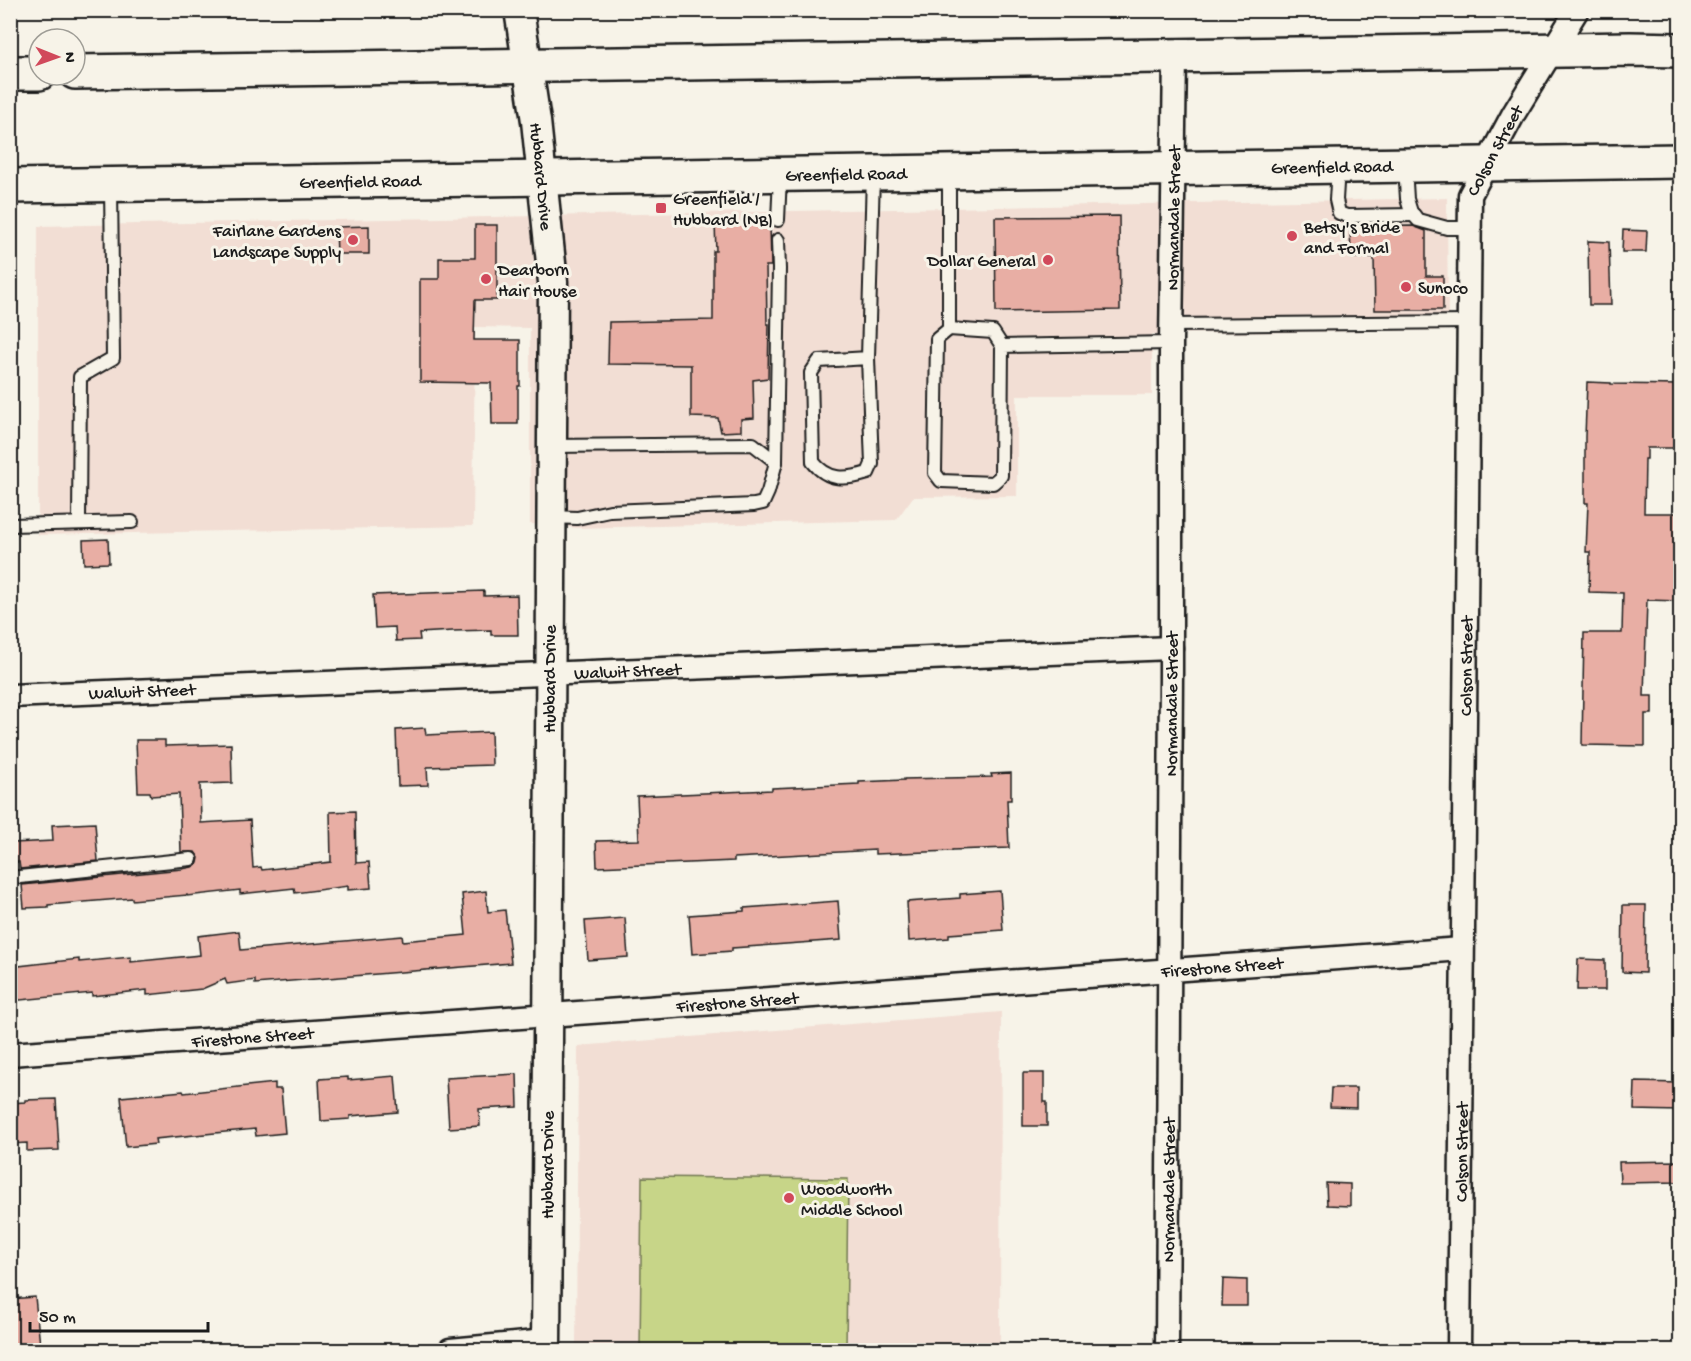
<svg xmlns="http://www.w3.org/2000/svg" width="1691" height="1361" font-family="'Gochi Hand',sans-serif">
	<rect width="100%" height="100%" fill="#f7f3e8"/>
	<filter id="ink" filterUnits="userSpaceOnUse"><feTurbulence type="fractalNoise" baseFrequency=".0167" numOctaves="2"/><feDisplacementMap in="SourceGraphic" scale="12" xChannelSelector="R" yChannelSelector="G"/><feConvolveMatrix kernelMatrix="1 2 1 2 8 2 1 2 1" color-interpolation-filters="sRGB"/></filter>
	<g filter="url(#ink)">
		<g fill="#f2ded4">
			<polygon points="1447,198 1448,330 1152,334 1152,395 1017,395 1017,496 913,497 896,520 576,528 530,524 530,328 475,327 473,526 38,535 38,226"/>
			<polygon points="1001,1012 1000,1350 576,1350 578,1046"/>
		</g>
		<polygon fill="#c7d588" stroke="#727852" stroke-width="1.5" points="642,1177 848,1179 846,1350 640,1350"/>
		<g fill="#e8aea4" stroke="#1c1c1c" stroke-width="1.5">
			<polygon points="1119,216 1120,310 996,312 995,217"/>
			<polygon points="715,223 770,223 771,266 766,266 767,324 769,324 768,378 753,380 754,418 741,419 741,431 721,432 718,418 691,417 691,365 608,364 609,322 713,320 713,251 716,251"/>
			<polygon points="475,225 497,225 497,300 475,300 474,340 520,340 520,386 518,386 518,424 492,424 491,383 420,382 420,279 439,279 439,258 475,258"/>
			<polygon points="369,226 369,254 337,254 336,227"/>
			<polygon points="1413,226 1426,231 1426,276 1443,276 1443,310 1375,310 1374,257 1351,258 1350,227"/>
			<polygon points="1623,230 1647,231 1646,252 1622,252"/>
			<polygon points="1588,241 1609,242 1611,305 1589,305"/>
			<polygon points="1587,382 1611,383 1611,384 1680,385 1680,448 1647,448 1647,459 1645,459 1644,513 1680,513 1680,601 1647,600 1644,696 1652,696 1652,714 1645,714 1645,746 1582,745 1584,633 1622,633 1623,593 1589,592 1590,552 1586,552 1588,503 1585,503 1585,437"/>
			<polygon points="108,539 109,563 84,564 83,540"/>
			<polygon points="484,591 484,596 517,595 518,635 491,635 491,630 453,631 419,633 420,640 396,641 395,627 375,628 373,595"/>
			<polygon points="425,728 426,735 491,732 492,765 427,767 428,785 398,786 396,730"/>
			<polygon points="136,740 165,740 165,746 231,744 232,783 200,784 201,823 250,820 253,868 261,867 262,870 331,862 330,812 355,811 356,863 369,862 371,888 348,890 348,886 295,893 294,888 240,894 240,890 187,896 187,895 132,900 132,898 48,905 48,907 24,908 22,885 182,869 192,867 198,863 199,858 195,852 181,852 179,794 151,796 150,792 138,792"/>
			<polygon points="1011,773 1011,800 1007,800 1009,848 952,850 952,851 875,854 875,850 734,858 734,861 597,867 596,841 639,840 637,796 772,790 772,788 859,784 859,782 904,780 904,779 992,777 991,774"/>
			<polygon points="95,823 98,861 20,869 19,862 14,862 13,843 53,841 52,825"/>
			<polygon points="486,891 488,912 505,910 511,963 255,984 255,980 227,984 225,979 202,989 147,995 147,990 92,996 92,993 10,1001 10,967 79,959 79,962 131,957 131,962 200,955 198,936 239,931 241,950 402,936 403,941 466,935 462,894"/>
			<polygon points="1000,891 1003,930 949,934 949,938 909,941 907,902 960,898 960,894"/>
			<polygon points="838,901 841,940 732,948 732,951 692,954 689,915 744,911 744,908"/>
			<polygon points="1623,905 1646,905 1645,973 1622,972"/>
			<polygon points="625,918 628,957 588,960 585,921"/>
			<polygon points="1578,959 1605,960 1605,990 1577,990"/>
			<polygon points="1023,1073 1044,1073 1044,1102 1047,1102 1047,1126 1023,1126"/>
			<polygon points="517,1074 518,1107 479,1109 480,1126 449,1128 446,1078"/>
			<polygon points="395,1076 398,1112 350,1116 350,1119 321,1121 319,1079 348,1077 348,1080"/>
			<polygon points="1635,1082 1680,1083 1680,1111 1634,1110"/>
			<polygon points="275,1083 275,1089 281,1089 285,1133 256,1136 255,1129 155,1139 156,1144 126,1147 121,1097 183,1091 184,1093"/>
			<polygon points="1331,1088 1356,1088 1356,1108 1330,1107"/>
			<polygon points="56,1099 59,1150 27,1151 27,1143 10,1144 10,1103 25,1102 25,1100"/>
			<polygon points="1680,1161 1680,1182 1620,1183 1619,1162"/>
			<polygon points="1326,1183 1350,1184 1350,1206 1327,1205"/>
			<polygon points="1223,1279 1247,1280 1247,1306 1222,1306"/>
			<polygon points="35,1297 40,1345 13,1348 10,1299"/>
		</g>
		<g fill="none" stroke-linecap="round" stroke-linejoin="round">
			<g stroke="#1c1c1c" stroke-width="16">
				<g id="service">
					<polyline points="1405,166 1407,199 1411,212 1418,220 1447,228 1470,228"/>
					<polyline points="1338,167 1336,200 1339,213 1347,216 1414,215"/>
					<polyline points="949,174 949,329 937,339 935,473 941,481 993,483 1001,476 1002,346 1171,343"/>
					<polyline points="778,220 780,176"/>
					<polyline points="1171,325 1469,322"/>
					<polyline points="949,329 993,332 1002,346"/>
					<path d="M868 358 819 361 811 373 813 462C828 481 845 480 868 473L872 464 868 358 873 174"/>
					<polyline points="551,446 753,444 776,462"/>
					<polyline points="551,517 577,518 610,511 754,505 763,503 768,492 776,462 779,269 778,240"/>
					<polyline points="79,523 80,377 113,358 111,186"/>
					<polyline points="10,525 132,522"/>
					<polyline points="10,878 191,859"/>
				</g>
			</g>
			<g stroke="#1c1c1c" stroke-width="27">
				<g id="minor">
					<path id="s1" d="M10 696 1171 648"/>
					<path id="s2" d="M10 1054 1462 949"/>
					<polyline points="450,1350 546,1341"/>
					<path id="s3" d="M1167 1350 1171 672V343L1175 56"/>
					<path id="s4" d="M1459 1350 1470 195 1514 113 1577 10"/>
				</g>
			</g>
			<g stroke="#1c1c1c" stroke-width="33">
				<g id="tertiary">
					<path id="s5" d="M519 10 536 121 553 282 546 1350"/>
				</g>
			</g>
			<g stroke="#1c1c1c" stroke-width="38">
				<g id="secondary">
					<polyline points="75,72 1630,49 1680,50"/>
					<polyline points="10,73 39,73"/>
					<path id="s6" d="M10 186 1680 161"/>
				</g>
			</g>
			<use href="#service" stroke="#f7f3e8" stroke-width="12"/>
			<use href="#minor" stroke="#f7f3e8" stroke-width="22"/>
			<use href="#tertiary" stroke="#f7f3e8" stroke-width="28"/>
			<use href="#secondary" stroke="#f7f3e8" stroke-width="33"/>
		</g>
	</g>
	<g fill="#d1495b" stroke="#f7f3e8" stroke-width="2">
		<rect x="655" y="202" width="12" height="12" rx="3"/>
		<circle cx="1292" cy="236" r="6"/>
		<circle cx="353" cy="240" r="6"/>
		<circle cx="1048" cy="260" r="6"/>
		<circle cx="486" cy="279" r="6"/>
		<circle cx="1406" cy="287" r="6"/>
		<circle cx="789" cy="1198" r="6"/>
	</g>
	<g text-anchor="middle" stroke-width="6" stroke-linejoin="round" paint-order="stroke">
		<g font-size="18" fill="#1c1c1c" stroke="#f7f3e8">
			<text dy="6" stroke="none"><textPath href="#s4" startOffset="1206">Colson Street</textPath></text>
			<text dy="6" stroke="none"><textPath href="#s6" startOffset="1322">Greenfield Road</textPath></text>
			<text dy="6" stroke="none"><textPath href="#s6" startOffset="836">Greenfield Road</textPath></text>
			<text dy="6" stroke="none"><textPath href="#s5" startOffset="168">Hubbard Drive</textPath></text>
			<text dy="6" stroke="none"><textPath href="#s6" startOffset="350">Greenfield Road</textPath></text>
			<text dy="6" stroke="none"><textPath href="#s3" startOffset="1132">Normandale Street</textPath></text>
			<text dy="6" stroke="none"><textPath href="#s4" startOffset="684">Colson Street</textPath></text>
			<text dy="6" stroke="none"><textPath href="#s1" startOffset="618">Walwit Street</textPath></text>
			<text transform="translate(549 679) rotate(-90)" y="6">Hubbard Drive</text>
			<text dy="6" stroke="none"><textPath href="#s1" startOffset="132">Walwit Street</textPath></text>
			<text dy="6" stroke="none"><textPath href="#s3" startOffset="646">Normandale Street</textPath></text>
			<text dy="6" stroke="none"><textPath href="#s2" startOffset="1215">Firestone Street</textPath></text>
			<text dy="6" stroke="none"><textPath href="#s2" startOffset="729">Firestone Street</textPath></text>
			<text dy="6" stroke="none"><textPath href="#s2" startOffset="243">Firestone Street</textPath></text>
			<text dy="6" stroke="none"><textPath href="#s4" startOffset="198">Colson Street</textPath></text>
			<text transform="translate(547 1165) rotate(-90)" y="6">Hubbard Drive</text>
			<text dy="6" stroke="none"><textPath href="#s3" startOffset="160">Normandale Street</textPath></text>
		</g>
		<g font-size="18" fill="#1c1c1c" stroke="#f7f3e8" text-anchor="start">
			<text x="673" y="204">Greenfield /<tspan x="673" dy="21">Hubbard (NB)</tspan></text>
			<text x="1304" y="232">Betsy's Bride<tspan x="1304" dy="21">and Formal</tspan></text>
			<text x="341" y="236" text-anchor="end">Fairlane Gardens<tspan x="341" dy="21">Landscape Supply</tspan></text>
			<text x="1036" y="266" text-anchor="end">Dollar General</text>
			<text x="498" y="275">Dearborn<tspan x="498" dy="21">Hair House</tspan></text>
			<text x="1418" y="293">Sunoco</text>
			<text x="801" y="1194">Woodworth<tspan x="801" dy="21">Middle School</tspan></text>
		</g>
	</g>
	<rect width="1691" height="1361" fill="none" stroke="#f7f3e8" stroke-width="36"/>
	<rect x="18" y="18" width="1655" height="1325" fill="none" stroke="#1c1c1c" stroke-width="2" filter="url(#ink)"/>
	<g transform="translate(57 57) rotate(91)"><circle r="28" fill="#f7f3e8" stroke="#9f9d96" stroke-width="1.5"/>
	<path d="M0-4.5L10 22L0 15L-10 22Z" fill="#d1495b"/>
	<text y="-9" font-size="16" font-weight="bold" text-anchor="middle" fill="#1c1c1c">N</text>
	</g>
	<path d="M30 1322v9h178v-9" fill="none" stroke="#1c1c1c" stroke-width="3"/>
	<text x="39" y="1322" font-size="18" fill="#1c1c1c" stroke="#f7f3e8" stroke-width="4.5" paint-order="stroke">50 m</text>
</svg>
